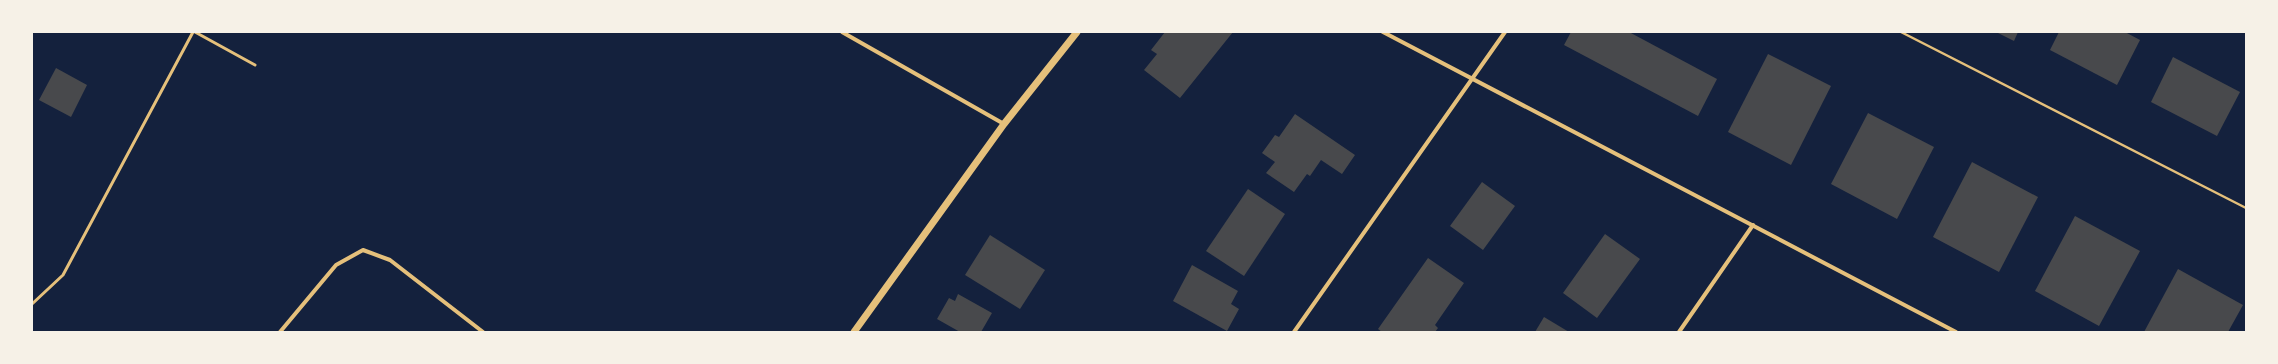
<svg xmlns="http://www.w3.org/2000/svg" width="2278" height="364" font-family="Rubik,sans-serif">
	<rect width="100%" height="100%" fill="#14213d"/>
	<g fill="#48494c">
		<polygon points="1165,32 1233,32 1180,98 1144,70 1157,54 1151,50"/>
		<polygon points="1571,32 1629,32 1717,79 1698,116 1564,45"/>
		<polygon points="1996,32 2018,32 2014,41"/>
		<polygon points="2059,32 2125,32 2140,40 2117,85 2050,50"/>
		<polygon points="1768,54 1831,86 1791,165 1728,132"/>
		<polygon points="2173,57 2240,92 2217,136 2151,102"/>
		<polygon points="56,68 87,85 71,117 39,100"/>
		<polygon points="1868,113 1934,147 1897,219 1831,184"/>
		<polygon points="1295,114 1355,155 1342,174 1321,160 1310,176 1307,174 1294,192 1266,173 1275,162 1262,153 1275,135 1279,137"/>
		<polygon points="1972,162 2038,197 1999,272 1933,237"/>
		<polygon points="1482,182 1515,206 1483,250 1450,226"/>
		<polygon points="1248,189 1285,214 1244,276 1206,251"/>
		<polygon points="2075,216 2140,251 2099,326 2035,291"/>
		<polygon points="1605,234 1640,259 1597,318 1563,293"/>
		<polygon points="990,235 1045,270 1020,309 965,275"/>
		<polygon points="1428,258 1464,283 1435,325 1438,328 1435,332 1382,332 1378,329"/>
		<polygon points="1192,265 1238,291 1231,304 1239,309 1227,331 1173,301"/>
		<polygon points="2178,269 2243,305 2228,332 2144,332"/>
		<polygon points="958,294 992,313 981,332 960,332 937,319 949,298 955,301"/>
		<polygon points="1544,317 1569,332 1535,332"/>
	</g>
	<g fill="none" stroke-linecap="round" stroke-linejoin="round">
		<polyline stroke="#e5c07b" stroke-width="2.5" points="1901,32 2246,208"/>
		<g stroke="#e5c07b" stroke-width="3">
			<polyline points="195,32 255,65"/>
			<polyline points="32,304 63,275 193,32"/>
		</g>
		<g stroke="#e5c07b" stroke-width="4">
			<polyline points="842,32 1004,124"/>
			<polyline points="1383,32 1956,332"/>
			<polyline points="280,332 336,265 363,250 390,260 483,332"/>
			<polyline points="1294,332 1505,32"/>
			<polyline points="1679,332 1753,225"/>
		</g>
		<polyline stroke="#e5c07b" stroke-width="7" points="854,332 1004,124 1077,32"/>
	</g>
	<rect width="2278" height="364" fill="none" stroke="#f6f1e7" stroke-width="66"/>
</svg>
